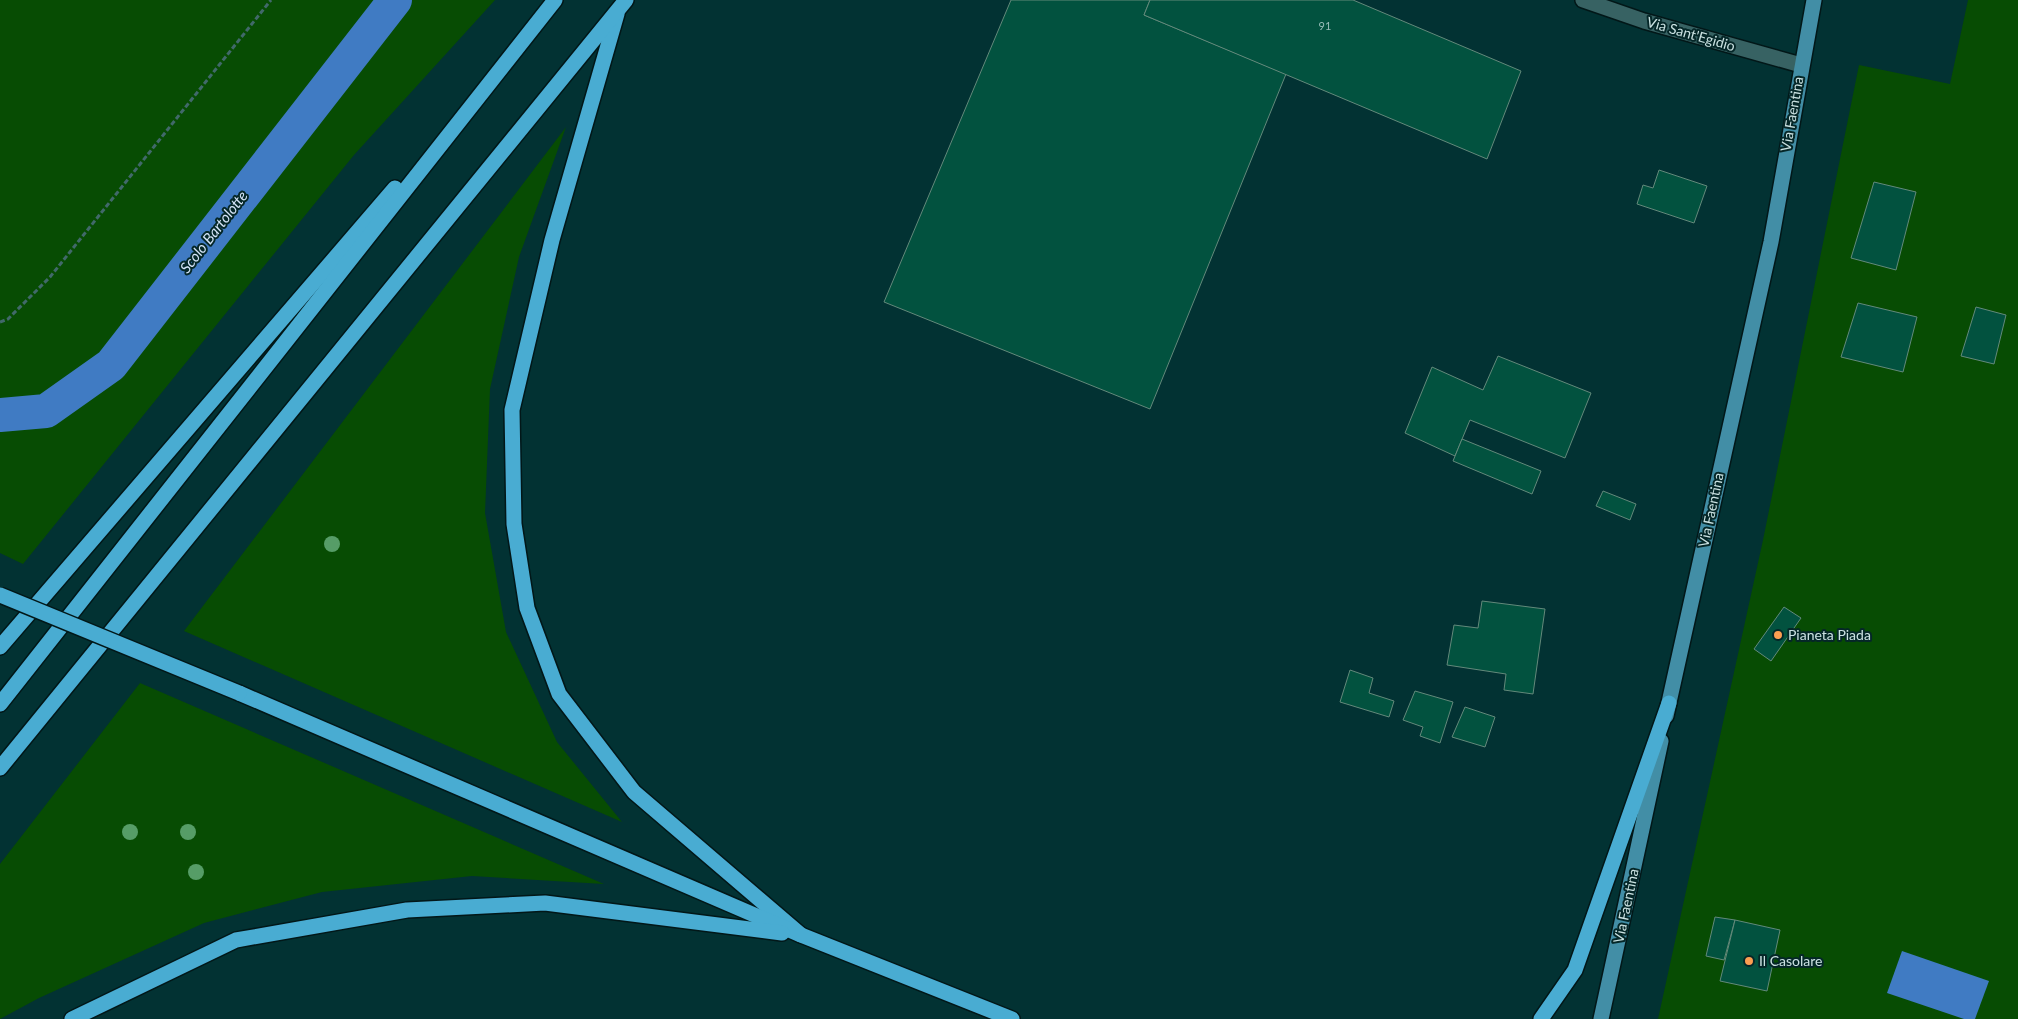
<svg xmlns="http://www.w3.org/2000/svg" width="2018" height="1019" font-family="Lato,sans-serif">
	<rect width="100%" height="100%" fill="#023233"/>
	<g fill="#074c03">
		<polygon points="0,0 495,0 354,155 23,564 0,553"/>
		<polygon points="1968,0 2018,0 2018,1019 1658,1019 1763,540 1859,65 1950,84"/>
		<polygon points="566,127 519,257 490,389 485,513 506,632 557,742 622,822 184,631"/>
		<polygon points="140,683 604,884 472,876 322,892 204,923 39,998 0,1019 0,864"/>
	</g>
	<polygon fill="#407bc3" points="1902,951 1989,981 1975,1019 1964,1019 1887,993"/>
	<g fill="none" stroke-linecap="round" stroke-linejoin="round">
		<polyline stroke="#407bc3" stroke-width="34" points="0,415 46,411 111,365 395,0"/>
	</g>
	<g fill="#02523f" stroke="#63897b">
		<polygon points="1011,0 1150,0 1144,15 1286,74 1150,409 884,302"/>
		<polygon points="1150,0 1353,0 1521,71 1487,159 1144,15"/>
		<polygon points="1659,170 1707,186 1694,223 1637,204 1643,185 1653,188"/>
		<polygon points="1874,182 1916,192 1896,270 1851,258"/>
		<polygon points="1858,303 1917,317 1903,372 1841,357"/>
		<polygon points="1976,307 2006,315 1994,364 1961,356"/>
		<polygon points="1498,356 1591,393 1565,458 1470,420 1455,456 1405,433 1432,367 1483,390"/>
		<polygon points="1462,439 1541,471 1532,494 1453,461"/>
		<polygon points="1603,491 1636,504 1630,520 1596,506"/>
		<polygon points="1482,601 1545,609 1533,694 1504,690 1506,674 1447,665 1454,625 1478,628"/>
		<polygon points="1784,607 1801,618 1771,661 1754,649"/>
		<polygon points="1350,670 1373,678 1369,693 1394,701 1389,717 1340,702"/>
		<polygon points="1415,691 1453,702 1440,743 1420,736 1423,727 1403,720"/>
		<polygon points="1465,707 1495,717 1485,747 1452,737"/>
		<polygon points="1715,917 1735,920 1724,960 1706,956"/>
		<polygon points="1735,920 1780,930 1767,991 1720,981"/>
	</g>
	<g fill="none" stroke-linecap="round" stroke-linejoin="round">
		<g stroke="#021718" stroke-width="18">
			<polyline id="street" points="1583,0 1644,21 1801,65"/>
		</g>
		<g stroke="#021718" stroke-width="18">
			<g id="primary">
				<polyline points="1666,716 1771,242 1814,0"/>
				<polyline points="1601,1019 1661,741"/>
			</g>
		</g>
		<g stroke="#021718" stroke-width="18">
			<g id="highway">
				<polyline points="617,14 552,240 512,410 514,524 527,608 559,694 634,792 801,935"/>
				<polyline points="0,647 395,188"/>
				<polyline points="239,693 801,935 1012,1019"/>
				<polyline points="0,704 555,0"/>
				<polyline points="0,768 626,0"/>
				<polyline points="72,1019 236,940 407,910 545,903 782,933"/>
				<polyline points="1541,1019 1575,970 1669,703"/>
			</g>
		</g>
		<polyline stroke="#41696a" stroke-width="3" stroke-dasharray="5 2.5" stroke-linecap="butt" points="0,322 8,319 50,277 271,0"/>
		<use href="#street" stroke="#376263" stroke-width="15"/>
		<use href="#primary" stroke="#428ea6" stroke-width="15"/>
		<use href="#highway" stroke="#49acd2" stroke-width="15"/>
		<g stroke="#021718" stroke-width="18" stroke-linecap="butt">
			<polyline id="highway-bridge" points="0,595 239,693"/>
		</g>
		<use href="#highway-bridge" stroke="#49acd2" stroke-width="15"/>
	</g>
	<g fill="#569d67">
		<circle cx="332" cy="544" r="8"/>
		<circle cx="130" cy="832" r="8"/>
		<circle cx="188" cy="832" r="8"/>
		<circle cx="196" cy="872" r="8"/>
	</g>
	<g fill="#fb9e51" stroke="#052728" stroke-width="2">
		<circle cx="1778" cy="635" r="5"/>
		<circle cx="1749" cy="961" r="5"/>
	</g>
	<g text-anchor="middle" stroke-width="4" stroke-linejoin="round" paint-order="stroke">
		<g font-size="11" fill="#99beb9">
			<text x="1325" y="30">91</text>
		</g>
		<g font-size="14" fill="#cbe2e2" stroke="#052728">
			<text transform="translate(1691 34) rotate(16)" y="5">Via Sant'Egidio</text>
			<text transform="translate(1792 114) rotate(-80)" y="5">Via Faentina</text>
			<text transform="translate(1711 510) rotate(-78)" y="5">Via Faentina</text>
			<text transform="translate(1626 906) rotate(-78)" y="5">Via Faentina</text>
		</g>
		<g font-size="14" fill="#cbe2e2" stroke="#052728" text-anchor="start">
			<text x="1788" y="640">Pianeta Piada</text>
			<text x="1759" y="966">Il Casolare</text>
		</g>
		<g font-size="15" font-style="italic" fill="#d5e5f8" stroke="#052728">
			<text transform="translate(214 232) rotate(-52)" y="5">Scolo Bartolotte</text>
		</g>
	</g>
</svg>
